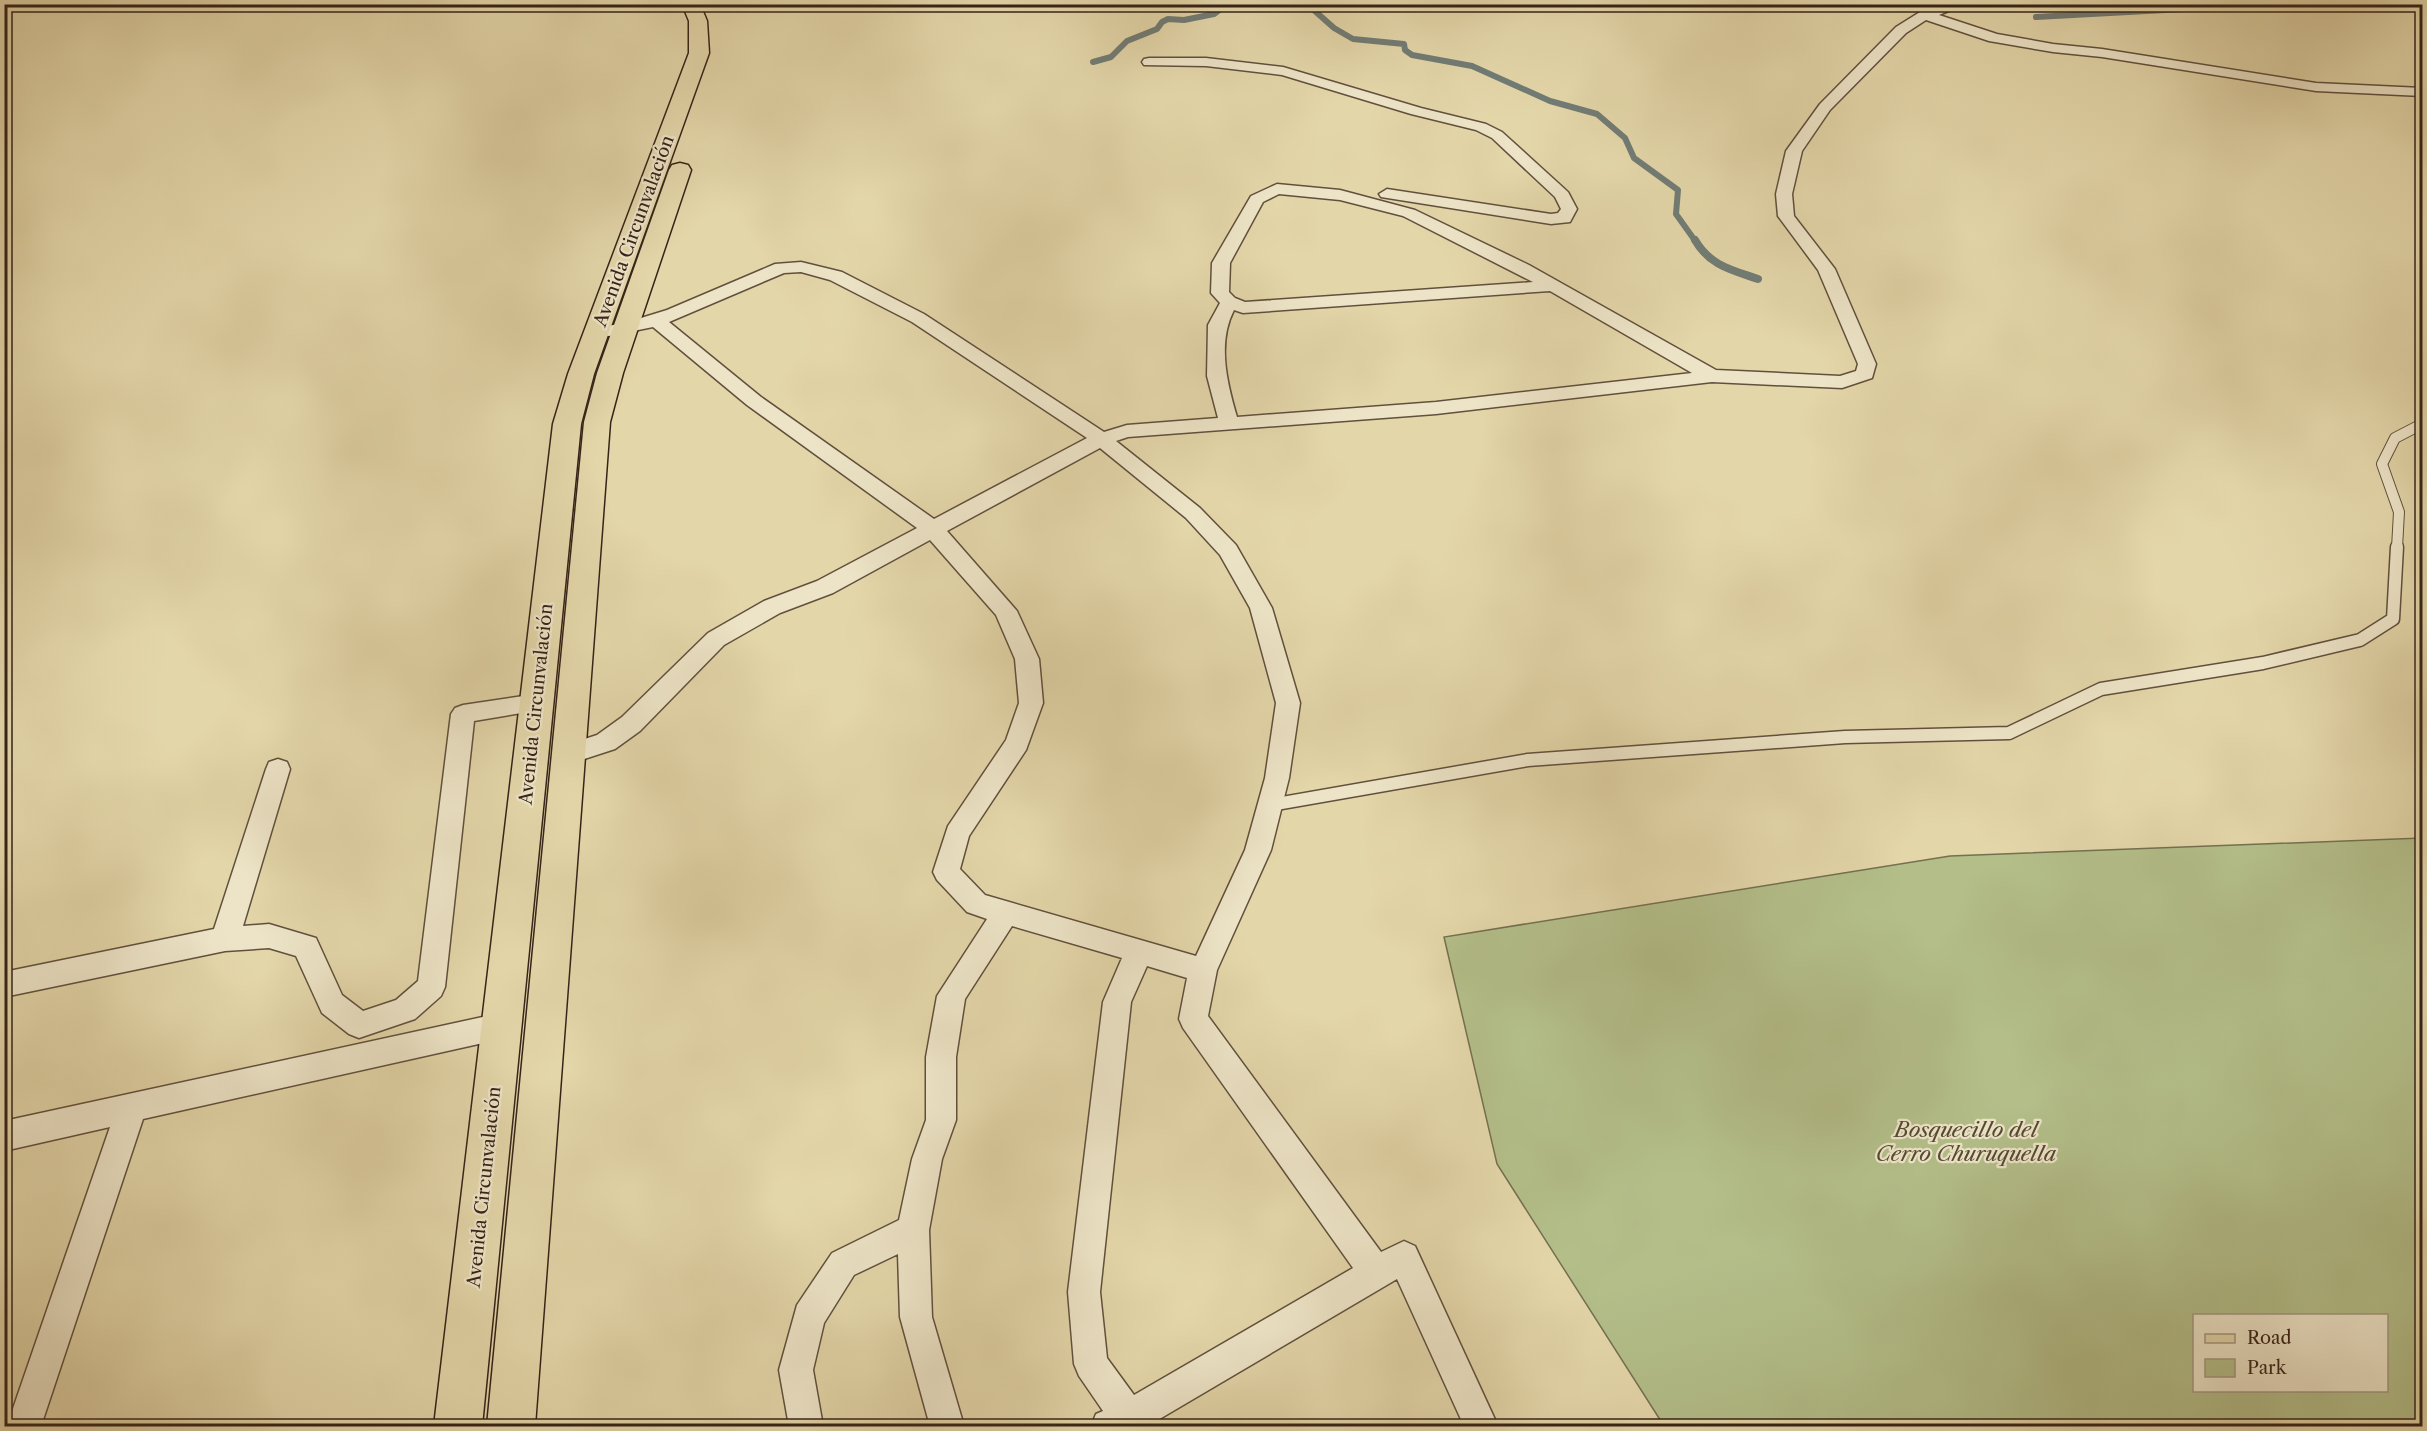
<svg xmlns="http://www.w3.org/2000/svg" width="2427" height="1431" font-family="'Libre Caslon Text',serif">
	<rect width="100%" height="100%" fill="#e3d6a9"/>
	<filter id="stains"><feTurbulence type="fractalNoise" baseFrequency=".00333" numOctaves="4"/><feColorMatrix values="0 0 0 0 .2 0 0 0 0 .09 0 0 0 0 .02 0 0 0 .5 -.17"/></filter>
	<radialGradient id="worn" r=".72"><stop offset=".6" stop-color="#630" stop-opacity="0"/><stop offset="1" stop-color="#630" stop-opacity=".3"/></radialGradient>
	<path fill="#b3be89" stroke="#747051" stroke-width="1.5" fill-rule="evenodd" d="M2422 838V1426H1664L1497 1164 1444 937 1950 856ZM2194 1316H2386V1390H2194Z"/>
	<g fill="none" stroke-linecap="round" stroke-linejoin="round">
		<g stroke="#717c75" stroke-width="6">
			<polyline points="1307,4 1334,28 1353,39 1404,44 1405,50 1412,55 1472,66 1550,101 1597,114 1625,138 1634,158 1678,190 1676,214 1696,242"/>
			<polyline points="2036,17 2184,9 2194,4"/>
			<polyline points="1093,62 1111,57 1127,41 1157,29 1162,22 1168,19 1184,20 1214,14 1227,4"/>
		</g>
		<path stroke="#717c75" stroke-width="8" d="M1695 240C1710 266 1732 270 1758 279"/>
		<g stroke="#61503d" stroke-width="12">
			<polyline id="lane-far1" points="2397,548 2399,512 2382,464 2395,438 2422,424"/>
		</g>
		<g stroke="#61503d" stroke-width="15">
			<polyline id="lane" points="1270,805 1528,760 1845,737 2009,733 2101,689 2263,663 2360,640 2393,619 2397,547"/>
		</g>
		<g stroke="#61503d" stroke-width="3">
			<g id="street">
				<polygon points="709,4 727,4 720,9 710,9"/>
				<path d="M1944 4H1965L1939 15 1997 34 2053 44 2102 49 2316 83 2422 88V96L2316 91 2102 57 2053 52 1989 41 1926 20 1906 33 1830 110 1802 151 1792 194 1794 216 1835 269 1876 364 1872 378 1842 388 1712 382 1436 414 1128 437 1116 441 1200 508 1236 545 1272 608 1300 703 1289 778 1271 850 1217 970 1208 1016 1381 1252 1404 1241 1415 1246 1498 1426H1464L1397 1279 1151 1424 1152 1426H1091L1096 1414 1103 1411 1079 1376 1074 1364 1068 1292 1103 1002 1122 958 1012 926 965 999 956 1057V1120L942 1159 929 1230 932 1317 964 1426H930L900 1317 898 1254 854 1275 824 1323 813 1370 823 1426H789L779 1370 797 1305 832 1253 899 1220 912 1159 926 1120V1057L937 996 987 919 967 912 937 880 933 872 948 826 1006 740 1019 703 1015 659 996 615 930 540 833 593 780 613 724 645 640 731 615 749 569 764 560 761 557 754 560 747 597 735 622 717 708 633 764 601 817 581 917 528 747 405 653 327 609 336 603 335 600 331 603 327 628 322 667 310 775 264 801 262 842 272 924 314 1104 432 1127 425 1218 418 1207 376 1208 325 1220 303 1211 293 1212 263 1251 196 1277 184 1340 190 1415 210 1529 265 1716 370 1840 376 1856 371 1858 364 1818 270 1778 216 1776 194 1786 151 1820 104 1896 27 1920 12ZM1279 194 1340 200 1403 216 1533 282 1245 302 1235 298 1229 292 1230 263 1263 202ZM801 272 830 280 912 322 1087 438 934 519 761 397 669 322 784 273ZM1550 291 1692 373 1436 402 1237 417C1227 383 1217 343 1234 310L1243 313ZM1100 448 1186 518 1220 555 1250 608 1276 703 1265 778 1245 850 1196 956 985 895 960 869 969 836 1026 750 1043 703 1039 659 1017 611 947 531ZM1147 966 1187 978 1179 1019 1183 1028 1353 1268 1134 1395 1107 1358 1100 1292 1131 1002Z"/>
				<polygon points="1149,58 1206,58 1283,67 1421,108 1486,124 1502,132 1568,192 1577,209 1570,222 1551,224 1381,197 1379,194 1387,189 1551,214 1558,213 1561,209 1555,197 1492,138 1476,130 1411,114 1282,75 1206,66 1144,65 1142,62 1144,59"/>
				<polygon points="537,694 545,697 549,703 545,709 474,721 445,987 441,996 415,1019 359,1038 349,1034 322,1013 296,956 269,948 225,951 4,997 4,972 214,929 266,769 269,762 278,759 287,762 290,769 243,926 269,924 316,938 342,995 363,1011 396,1000 418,981 451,714 455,708 463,705"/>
				<polygon points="501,1013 511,1017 515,1026 511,1035 501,1039 143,1119 41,1426 7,1426 110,1127 4,1151 4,1121"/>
			</g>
		</g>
		<g stroke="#362319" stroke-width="3">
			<g id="primary">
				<polygon points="682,4 700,4 707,21 709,53 594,374 581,424 482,1426 434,1426 553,424 568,374 689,53 689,21"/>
				<polygon points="680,163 688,165 691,170 623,373 610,422 535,1426 487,1426 584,422 597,373 669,170 672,165"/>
			</g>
		</g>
		<use href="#lane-far1" stroke="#ede4c7" stroke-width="10"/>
		<use href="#lane" stroke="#ede4c7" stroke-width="12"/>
		<use href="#street" fill="#ede4c7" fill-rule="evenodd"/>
		<use href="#primary" fill="#e3d6a9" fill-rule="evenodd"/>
	</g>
	<g text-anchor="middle" stroke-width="4.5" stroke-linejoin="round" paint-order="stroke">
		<g font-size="18" fill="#362319" stroke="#ede4c7">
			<text transform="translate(634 231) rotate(-70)" y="6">Avenida Circunvalación</text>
			<text transform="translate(536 704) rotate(-84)" y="6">Avenida Circunvalación</text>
			<text transform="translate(484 1187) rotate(-84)" y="6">Avenida Circunvalación</text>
		</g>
		<g font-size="21" font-style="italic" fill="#554a35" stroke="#ede4c7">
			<text x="1966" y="1137">Bosquecillo del<tspan x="1966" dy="24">Cerro Churuquella</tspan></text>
		</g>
	</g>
	<rect width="2427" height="1431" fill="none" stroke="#e3d6a9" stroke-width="24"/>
	<rect x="6" y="6" width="2415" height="1419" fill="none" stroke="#362319" stroke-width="3"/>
	<rect x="12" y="12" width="2403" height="1407" fill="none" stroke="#362319" stroke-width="1.5"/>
	<rect x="2193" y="1314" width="195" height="78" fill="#ede4c7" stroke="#a49781" stroke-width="1.5"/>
	<rect x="2205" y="1334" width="30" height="9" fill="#e3d6a9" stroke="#a49781" stroke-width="1.5"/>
	<text x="2247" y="1344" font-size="18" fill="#362319">Road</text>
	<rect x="2205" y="1359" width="30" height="18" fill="#b3be89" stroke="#a49781" stroke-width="1.5"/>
	<text x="2247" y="1374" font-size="18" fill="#362319">Park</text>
	<rect width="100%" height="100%" filter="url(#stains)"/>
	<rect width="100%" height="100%" fill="url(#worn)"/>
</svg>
